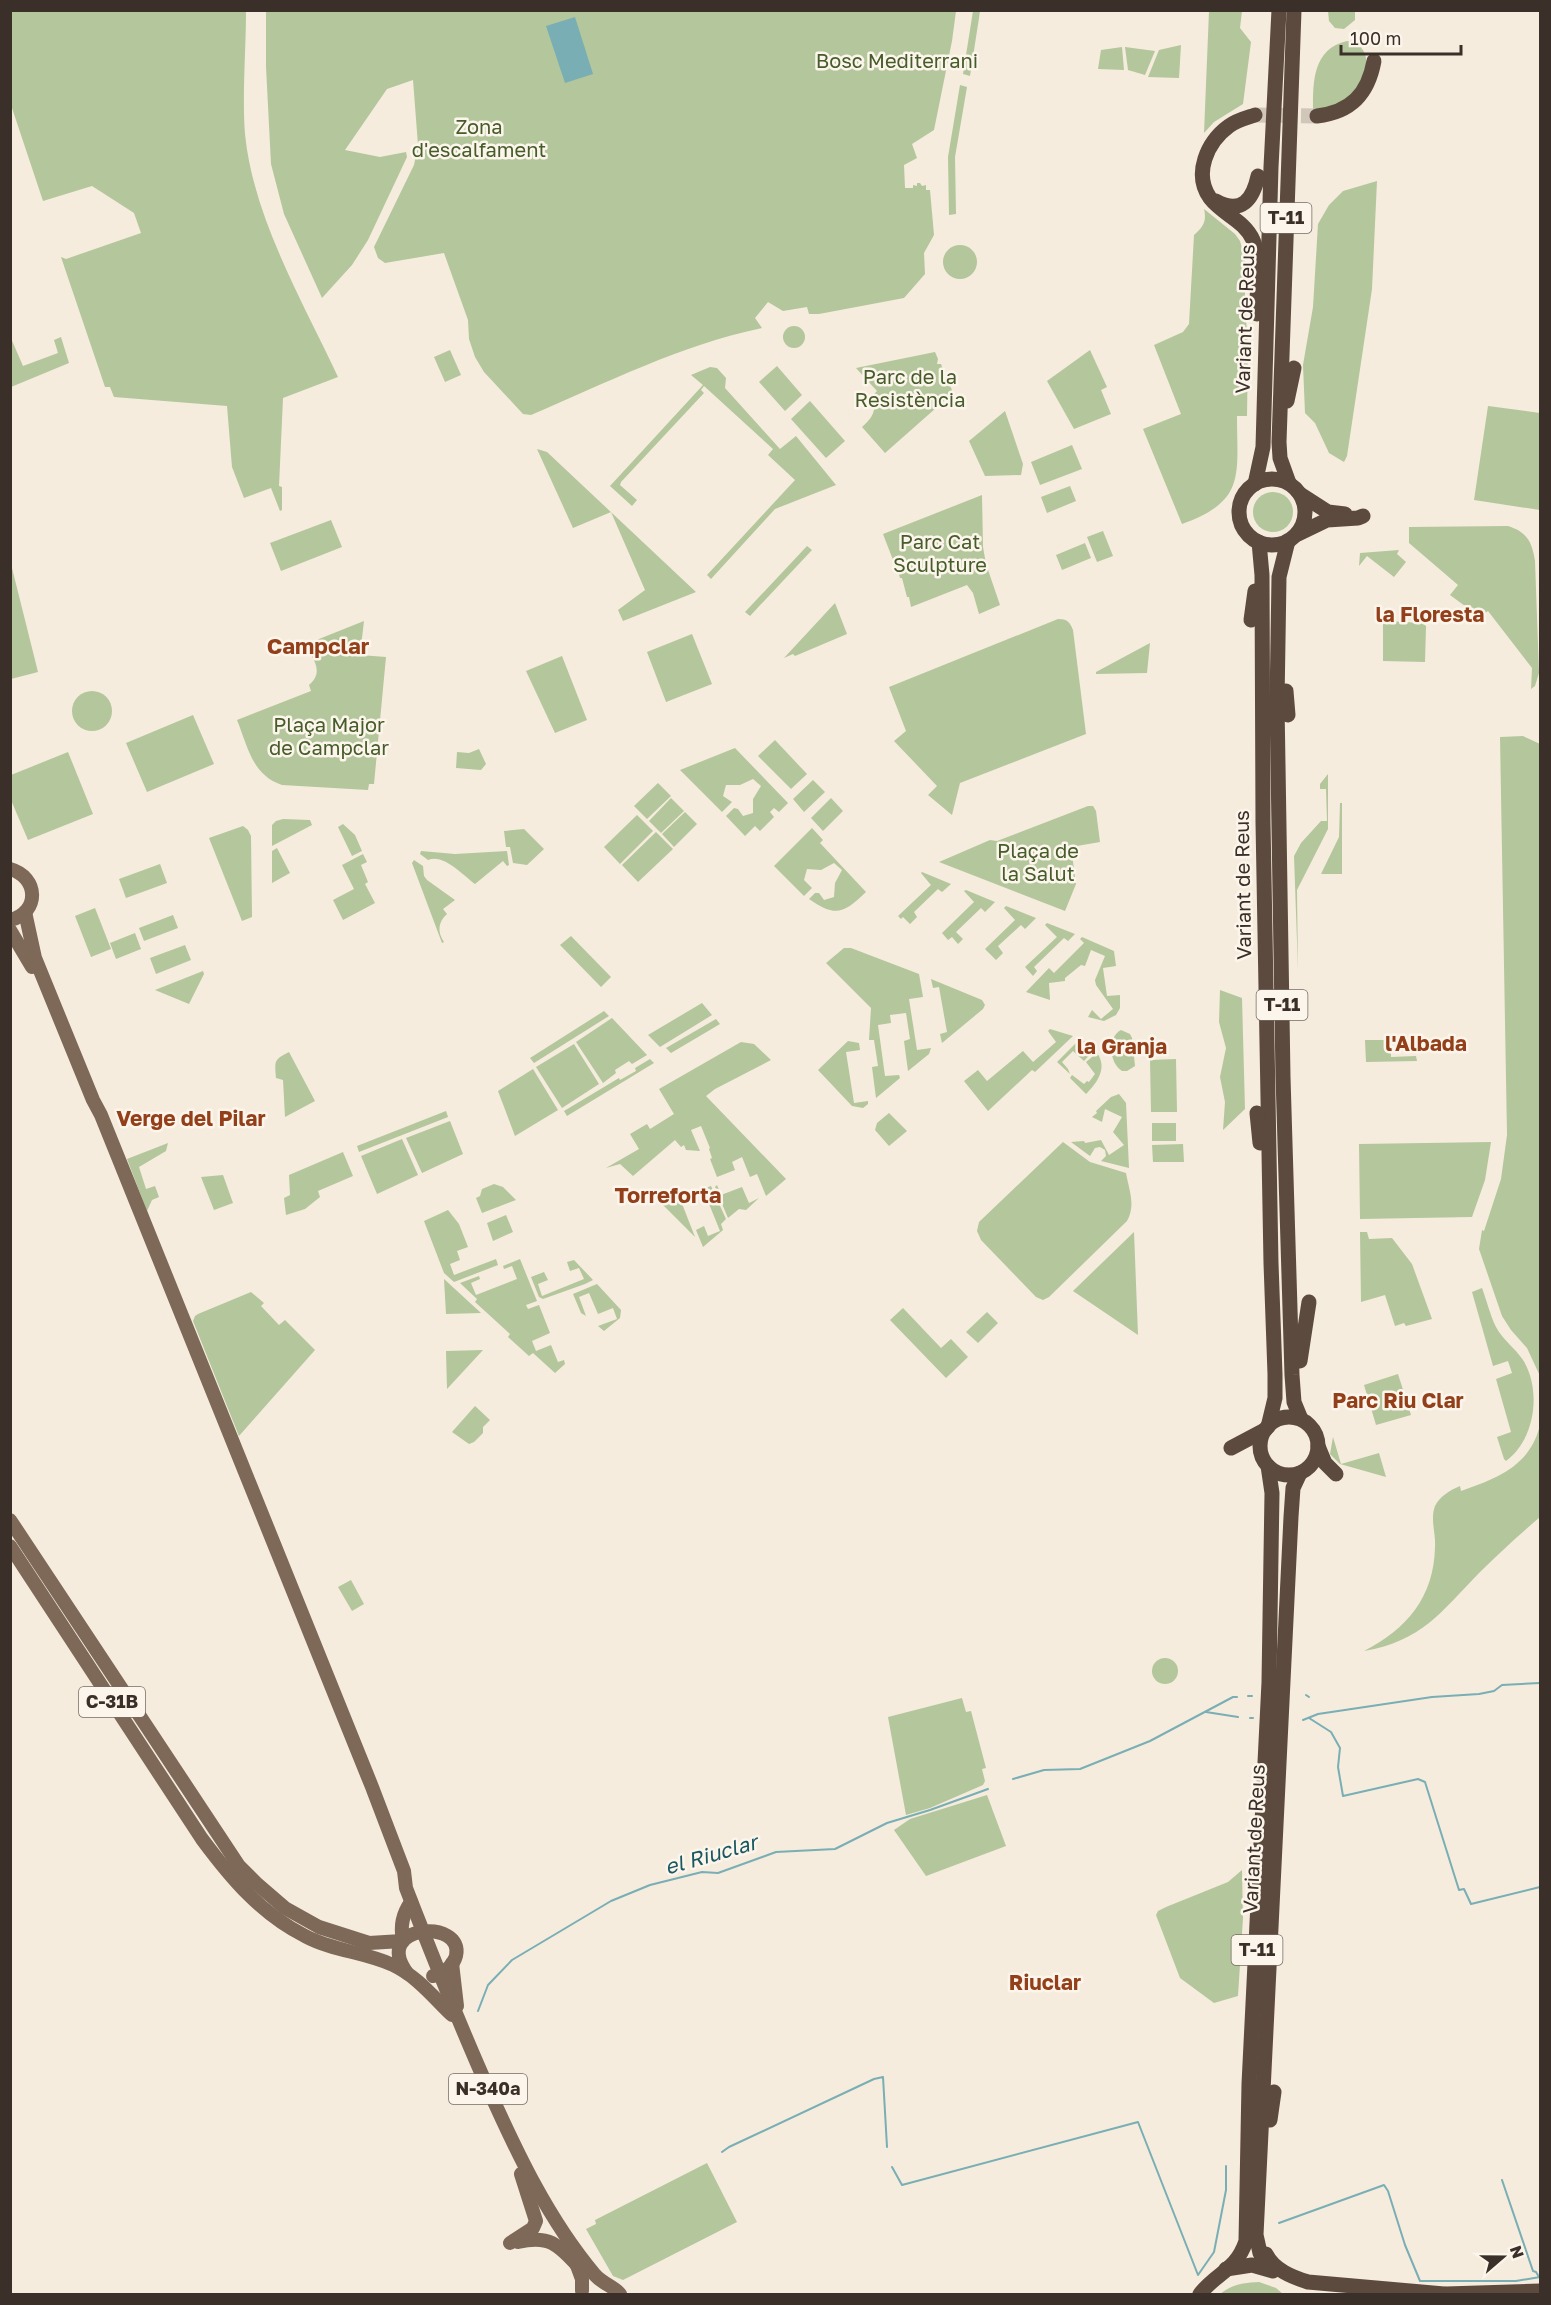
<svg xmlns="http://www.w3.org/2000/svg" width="1551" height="2305" font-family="'Golos Text',sans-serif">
	<rect width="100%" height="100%" fill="#f5ecdd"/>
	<g fill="#b4c69b">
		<path d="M11 10 246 11C246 50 242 95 245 134 253 217 303 302 338 377L283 398 279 486 282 487V510L280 511 271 488 244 498 232 467 227 406 114 397 110 387H105L61 257 66 259 141 233 134 213 92 186 43 201 11 105Z"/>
		<path d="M266 11H956L952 41 934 130 912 144 917 158 904 165 905 188H913V185L917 186V183H920L922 186 926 185V190H930L934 235 924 253 925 274 904 298 819 314H809L807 307 783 311 768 302 755 318 762 328C681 345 606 383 531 415L523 414 484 372 475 357 469 339 468 320 444 253 385 263 378 258 374 247 414 165 418 145 413 80 387 89 345 150 380 157 406 152 407 157 368 240 352 265 322 298 284 214 271 164 266 67Z"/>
		<polygon points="973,11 980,11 979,18 970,76 963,74"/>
		<polygon points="1209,11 1242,11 1240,28 1251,42 1243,104 1214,122 1204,133"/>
		<polygon points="1328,11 1355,11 1355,20 1344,29 1335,28 1329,21"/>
		<path d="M1347 41C1372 44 1370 73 1358 89 1348 103 1329 109 1313 109 1313 81 1313 49 1347 41Z"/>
		<polygon points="1181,45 1179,78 1148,77 1159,50"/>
		<polygon points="1122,47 1124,70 1098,69 1101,50"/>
		<polygon points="1125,47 1155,51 1145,75 1128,70"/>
		<polygon points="960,85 967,87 955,157 956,214 949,215 948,157"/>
		<polygon points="1377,181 1372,289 1347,456 1344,462 1329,453 1315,423 1305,413 1303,365 1313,307 1318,224 1329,205 1343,191"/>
		<path d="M1204 209 1235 234 1240 241 1245 259V304L1248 348 1247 416H1237C1237 476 1246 501 1182 524L1143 429 1181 414 1154 345 1183 332 1189 324 1194 235C1203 227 1207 221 1204 209Z"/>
		<circle cx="960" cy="262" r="17"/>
		<circle cx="794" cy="337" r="11"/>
		<polygon points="10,336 23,366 58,353 54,340 61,337 69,363 11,387"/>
		<polygon points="450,350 461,375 445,382 434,357"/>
		<polygon points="1090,350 1107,387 1101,390 1111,414 1074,429 1047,381"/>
		<path d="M935 352 938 359 937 364H941L947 380 946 385H950L953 393 885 453 862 427C873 417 877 411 872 396L877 391 856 368Z"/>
		<polygon points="777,366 802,395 785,411 759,382"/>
		<polygon points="710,367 717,368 726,378 725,388 780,449 796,436 836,485 775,509 711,579 707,575 795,480 768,455 773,449 704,386 701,390 704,393 621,482 620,485 637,500 632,506 610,486 703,385 691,375"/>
		<polygon points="810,401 845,441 826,458 791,419"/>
		<polygon points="1488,406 1540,413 1540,510 1474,500"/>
		<polygon points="1005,411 1023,464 1021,475 985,476 969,441"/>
		<polygon points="1072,445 1082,469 1040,485 1031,462"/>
		<polygon points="537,449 547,452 696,592 623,621 618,610 645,590 611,512 573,528"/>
		<polygon points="1070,486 1076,501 1047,513 1041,497"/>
		<circle cx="1273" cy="512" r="20"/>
		<polygon points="982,495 983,547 986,564 1000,605 979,614 973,593 967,585 911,607 909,597 907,597 902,578 900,578 895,560 893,560 883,534"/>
		<polygon points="331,520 342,547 281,571 270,543"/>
		<path d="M1508 526C1527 532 1532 542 1535 561L1539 673 1535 686 1531 689 1532 668 1488 611 1476 620 1465 606 1450 595 1458 585 1409 543V527Z"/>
		<polygon points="1103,531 1113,556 1097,562 1087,537"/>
		<polygon points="1085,543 1091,558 1062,570 1056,555"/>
		<polygon points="807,546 812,550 750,616 745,612"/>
		<polygon points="1399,550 1397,554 1406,562 1394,577 1367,556 1359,566 1360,553"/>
		<polygon points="10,560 38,672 11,679 10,679"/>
		<polygon points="835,603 847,634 795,656 793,654 784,658"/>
		<path d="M1058 619C1067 619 1070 622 1073 630L1086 734 960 783 952 815 928 795 937 786 894 741 906 731 889 687Z"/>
		<path d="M364 621 360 655 386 657 374 784H369L368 790 282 785C252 775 248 747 237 720L311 691 309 685C320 676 318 666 311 655L295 652 294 649Z"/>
		<polygon points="1387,621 1422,623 1426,626 1425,662 1383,661 1383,624"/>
		<polygon points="692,634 712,684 666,702 647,652"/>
		<polygon points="1150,643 1147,673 1096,674 1096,672"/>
		<polygon points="562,656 587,720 555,733 526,671"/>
		<circle cx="92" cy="711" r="20"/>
		<polygon points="193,715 214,764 147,792 126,743"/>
		<polygon points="1523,736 1540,744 1540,1376 1527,1348 1511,1330 1502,1316 1479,1249 1482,1230 1484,1231 1501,1179 1507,1135 1500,737"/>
		<polygon points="775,740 807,774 791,789 758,756"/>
		<polygon points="735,748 788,803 779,812 774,808 770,812 774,817 760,831 755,826 745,836 726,816 734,808 738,809 743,816 753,813 753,799 761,786 753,779 740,785 726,785 723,796 732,802 722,812 680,770"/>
		<polygon points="479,749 486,764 481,770 456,768 457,752 469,753"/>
		<polygon points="68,752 93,814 28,840 11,800 11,775"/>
		<polygon points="1328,774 1328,829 1297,890 1298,970 1294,856 1301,843 1321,821 1327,821 1326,789 1320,789 1320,784"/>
		<polygon points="813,780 825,792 804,812 793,799"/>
		<polygon points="658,783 671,796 647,819 634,806"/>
		<polygon points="671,798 684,811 661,833 649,821"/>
		<polygon points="831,798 843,811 823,831 811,818"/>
		<polygon points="1340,803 1342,803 1342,874 1321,874 1339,837"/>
		<polygon points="1088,806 1093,806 1096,811 1100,842 1071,847 1076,884 1065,911 939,862 990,840 997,841"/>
		<polygon points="685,812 697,824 674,847 662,834"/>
		<polygon points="637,815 653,831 620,864 604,847"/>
		<polygon points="283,819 310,820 312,825 272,846 272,825 276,821"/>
		<polygon points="343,824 355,835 362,851 352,856 338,827"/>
		<polygon points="243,826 248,830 251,836 252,917 242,921 209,838"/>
		<path d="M812 828 823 840 820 843 866 892C844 913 836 918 809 899L815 893H819L824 900 834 897 835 883 842 870 834 863 821 870 807 869 804 880 812 888 804 896 774 866Z"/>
		<polygon points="524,829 544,849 527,865 513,863 510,847 506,847 504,831"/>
		<polygon points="656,832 673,849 638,882 622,865"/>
		<polygon points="277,848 290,873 272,883 272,851"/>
		<path d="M421 851 455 854 507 851 509 865 507 866 503 861 475 884C463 875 443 853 428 860L420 854Z"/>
		<polygon points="363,854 367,862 361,865 368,882 365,884 375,903 343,920 333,900 354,889 342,865"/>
		<path d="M414 860 423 866 424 876 427 880 455 900 443 909 447 914C438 922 437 932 444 942L442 943 412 863Z"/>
		<polygon points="160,864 167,883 126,898 119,879"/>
		<polygon points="922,872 951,884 942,892 938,889 914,912 917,917 910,924 903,917 901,919 898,916 931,885 921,873"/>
		<polygon points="966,890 995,902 985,912 981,908 956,932 963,939 958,944 952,937 948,940 942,933 974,902 964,891"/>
		<polygon points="1006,906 1036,918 1025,929 1021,925 998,946 1003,953 996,960 985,949 1015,920 1004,908"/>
		<polygon points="95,908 111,949 91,957 75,916"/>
		<polygon points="173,915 178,928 144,941 139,928"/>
		<polygon points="1047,923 1075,934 1068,941 1064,938 1034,967 1037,971 1033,976 1025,967 1057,937 1045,925"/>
		<polygon points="135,933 141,949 116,959 110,943"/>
		<polygon points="571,936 611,977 601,987 560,945"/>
		<polygon points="1082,937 1114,951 1116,966 1103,968 1107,996 1120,995 1120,1008 1116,1015 1104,1021 1088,1017 1092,1010 1101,1019 1113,1009 1096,985 1095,980 1105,956 1091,950 1085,966 1081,965 1065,978 1065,981 1049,983 1050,1000 1026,992 1049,968 1054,973 1084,943 1080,939"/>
		<polygon points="185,945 191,960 156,974 150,958"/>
		<polygon points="844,948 851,948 919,974 923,997 909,999 917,1050 931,1048 929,1054 908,1071 904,1041 910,1039 906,1013 890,1015 891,1023 878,1025 885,1076 899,1075 900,1078 876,1098 872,1067 878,1066 874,1040 869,1040 871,1008 826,963"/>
		<polygon points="203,971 204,974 189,1004 155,990"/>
		<polygon points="931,979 982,1000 985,1005 983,1009 942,1043 940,1034 947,1032 939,987 933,988"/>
		<polygon points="1220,990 1242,998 1245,1109 1223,1130 1225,1102 1220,1077 1226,1048 1219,1022"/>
		<polygon points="702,1003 712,1015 660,1047 648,1035"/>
		<polygon points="604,1011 609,1016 534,1063 530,1058"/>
		<polygon points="612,1018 647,1055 632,1064 629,1061 615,1070 616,1073 603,1083 576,1042"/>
		<polygon points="716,1019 720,1024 671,1053 666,1048"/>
		<polygon points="1050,1029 1073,1036 1035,1072 1032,1070 988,1111 964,1081 978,1070 987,1081 1023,1051 1033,1062 1056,1042 1048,1031"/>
		<path d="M1121 1030 1130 1034 1132 1038 1135 1066 1127 1071H1122C1109 1063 1107 1037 1121 1030Z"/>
		<polygon points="1080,1039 1088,1043 1094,1050 1084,1061 1073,1051 1062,1062 1068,1069 1070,1074 1057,1062"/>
		<polygon points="1365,1040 1391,1040 1391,1057 1416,1056 1417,1061 1366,1062"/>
		<polygon points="848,1041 859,1043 860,1050 846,1052 854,1103 868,1101 868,1104 863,1108 852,1106 818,1070"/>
		<polygon points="741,1042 754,1044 771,1060 715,1089 706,1096 786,1179 766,1196 757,1174 750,1177 742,1157 732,1162 735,1170 717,1177 710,1159 712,1158 709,1149 710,1148 701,1126 691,1130 700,1151 686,1150 684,1145 681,1147 675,1140 633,1176 620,1164 606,1168 639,1149 630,1134 647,1124 650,1129 674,1114 659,1089"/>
		<polygon points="574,1044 599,1084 562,1108 536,1067"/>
		<path d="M289 1052 315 1101 285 1117 283 1080 276 1078C275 1061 273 1060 289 1052Z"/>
		<path d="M1097 1053C1108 1068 1097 1083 1086 1094L1070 1078 1072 1075 1084 1084 1087 1081 1089 1082 1095 1074 1086 1062Z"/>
		<polygon points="650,1059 654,1063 567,1116 564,1111 619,1078 620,1080 636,1071 635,1068"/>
		<polygon points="1176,1059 1177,1112 1151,1112 1150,1060"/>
		<polygon points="533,1069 558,1110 515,1136 498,1091"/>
		<polygon points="1119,1094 1126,1103 1129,1168 1101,1161 1106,1156 1105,1150 1100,1147 1095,1148 1090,1156 1071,1142 1084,1141 1085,1143 1101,1140 1109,1155 1124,1145 1113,1132 1122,1117 1105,1109 1102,1122 1092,1117 1097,1113 1096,1111 1111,1097"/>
		<polygon points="446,1111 448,1117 359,1152 357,1146"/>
		<polygon points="889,1113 907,1131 889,1146 875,1130 877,1123"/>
		<polygon points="450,1121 463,1154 422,1173 406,1138"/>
		<rect x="1152" y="1123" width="24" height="18"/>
		<polygon points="402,1139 418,1175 377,1194 361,1156"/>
		<path d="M1063 1142 1090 1162 1126 1173C1129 1190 1136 1205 1127 1221L1049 1297 1043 1300 1036 1297 981 1240 977 1231 979 1222Z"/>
		<polygon points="1491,1142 1485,1180 1472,1217 1360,1219 1359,1144"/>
		<polygon points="168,1143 166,1151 139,1167 146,1189 155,1186 159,1197 152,1200 147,1211 127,1159"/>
		<polygon points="1183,1144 1184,1162 1153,1162 1152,1145"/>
		<polygon points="343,1152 353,1176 318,1191 320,1197 305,1209 286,1215 284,1198 290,1195 289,1175"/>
		<polygon points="223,1175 233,1203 214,1210 201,1177"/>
		<polygon points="494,1184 503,1187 516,1200 482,1213 476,1198 480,1196 482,1189"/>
		<polygon points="717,1185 721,1195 742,1187 749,1203 759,1198 746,1210 739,1209 728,1218 715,1187"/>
		<polygon points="711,1186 726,1219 721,1224 723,1230 703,1247 696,1230 704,1226 708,1236 720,1231 703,1189"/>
		<polygon points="679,1196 695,1237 661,1203"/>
		<polygon points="448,1210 459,1224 468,1247 457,1251 460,1260 450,1264 454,1275 496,1259 498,1265 454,1282 444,1273 424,1221"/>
		<polygon points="506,1215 513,1232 493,1241 487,1223"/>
		<polygon points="1134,1232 1138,1335 1073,1291"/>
		<polygon points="1360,1232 1367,1232 1369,1239 1392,1238 1412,1264 1432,1319 1406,1326 1404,1323 1395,1326 1385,1295 1361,1302"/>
		<polygon points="520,1259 537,1301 526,1305 528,1309 539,1305 550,1333 532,1341 536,1351 551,1345 558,1362 564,1360 565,1364 555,1373 533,1353 529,1356 508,1337 510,1334 475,1302 477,1299 460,1283 479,1276 480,1279 471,1283 476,1295 517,1279 512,1266 504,1269 503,1266"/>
		<polygon points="574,1260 593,1280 585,1284 543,1299 539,1297 531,1277 544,1272 548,1280 538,1284 542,1296 584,1279 579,1268 570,1271 567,1262"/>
		<polygon points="444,1279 481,1313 446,1314"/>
		<polygon points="597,1284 621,1310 620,1318 604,1331 598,1326 617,1319 613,1308 598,1314 589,1293 579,1297 586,1316 581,1313 573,1294"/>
		<path d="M1482 1288C1487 1301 1490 1315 1496 1327 1503 1340 1515 1348 1523 1360 1542 1390 1535 1440 1506 1461L1504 1459 1497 1437 1511 1432 1496 1379 1512 1373 1508 1361 1493 1366 1472 1292Z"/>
		<polygon points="251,1292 264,1303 261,1306 279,1325 285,1320 315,1350 239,1436 193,1321 195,1316 198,1314"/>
		<polygon points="903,1308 941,1348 951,1339 968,1357 946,1378 890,1320"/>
		<polygon points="987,1312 998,1323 978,1343 966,1332"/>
		<polygon points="483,1350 447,1389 446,1351"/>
		<polygon points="1398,1374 1411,1415 1376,1425 1364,1385"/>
		<polygon points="475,1406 490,1420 483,1427 483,1433 474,1442 469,1444 452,1432"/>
		<path d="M1540 1425V1517C1519 1535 1499 1553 1479 1573 1441 1612 1422 1641 1364 1651 1407 1629 1434 1597 1435 1547 1436 1534 1430 1519 1435 1506 1439 1497 1450 1490 1460 1486L1461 1491C1498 1478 1530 1466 1540 1425Z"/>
		<polygon points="1333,1437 1341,1464 1379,1453 1386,1477 1340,1464 1330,1454"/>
		<polygon points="351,1580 364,1604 352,1611 338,1587"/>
		<circle cx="1165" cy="1671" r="13"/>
		<polygon points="962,1698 966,1712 971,1711 986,1768 982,1769 985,1781 983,1785 930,1808 906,1815 888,1717"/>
		<polygon points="987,1795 1006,1846 926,1876 894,1830 910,1819"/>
		<polygon points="1242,1870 1243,1918 1238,1996 1214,2003 1180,1978 1156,1915 1158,1911 1166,1907 1228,1882"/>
		<polygon points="707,2163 737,2222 623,2280 613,2276 586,2229 596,2224 595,2220"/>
		<path d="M1259 2282 1276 2288 1283 2294H1220C1232 2284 1244 2283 1259 2282Z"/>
	</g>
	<polygon fill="#79aeb5" points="575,17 593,74 565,83 546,26"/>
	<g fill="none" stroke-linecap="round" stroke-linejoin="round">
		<g stroke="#79aeb5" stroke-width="2">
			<polyline points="1306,1695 1309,1697"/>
			<polyline points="1248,1696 1252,1696"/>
			<polyline points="1206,1712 1238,1717"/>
			<polyline points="1250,1718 1253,1718"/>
			<polyline points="1309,1718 1331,1732 1340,1748 1338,1767 1343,1796 1418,1779 1425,1782 1459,1890 1464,1889 1471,1904 1540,1887"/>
			<polyline points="1303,1720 1318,1714 1432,1697 1479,1694 1494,1691 1502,1685 1540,1683"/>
			<polyline points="1013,1779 1044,1770 1080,1769 1150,1741 1233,1697 1237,1697"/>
			<polyline points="478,2011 488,1985 512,1960 611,1901 650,1885 702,1872 718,1873 776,1852 835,1849 887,1823 930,1810 988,1789"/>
			<polyline points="722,2152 729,2147 874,2079 883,2077 887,2147"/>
			<polyline points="892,2167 902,2185 1138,2122 1198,2275 1214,2252 1226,2190 1226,2166"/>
			<polyline points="1502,2180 1533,2271 1536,2272 1539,2277"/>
			<polyline points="1279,2223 1384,2185 1388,2191 1405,2245 1420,2281 1516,2281 1540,2277"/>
		</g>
		<polyline stroke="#d0c6b9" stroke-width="15" stroke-dasharray="15 8" stroke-linecap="butt" points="1255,115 1317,116"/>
		<g stroke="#7e6858" stroke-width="14">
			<path d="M10 869C39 877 40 913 10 920"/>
			<path d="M25 912 35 958 93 1100 101 1115 372 1787 404 1871 406 1888C432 1955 458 2021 487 2086 517 2153 548 2219 595 2275 603 2284 613 2286 620 2294"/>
			<polyline points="10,930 32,967"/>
			<polyline points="10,1520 239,1866 256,1883 285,1908 319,1927 369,1943 402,1941"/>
			<path d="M10 1546 202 1839C231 1878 261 1914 305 1936 333 1951 365 1952 393 1965 418 1977 433 1997 452 2015"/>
			<path d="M403 1940C400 1926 403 1913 411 1902"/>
			<polyline points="452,1963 457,2006"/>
			<path d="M407 1973C371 1924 465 1918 456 1956 453 1967 443 1973 433 1976"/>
			<path d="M518 2242C549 2235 558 2244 578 2266"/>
			<polyline points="510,2243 533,2228 536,2221 521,2174"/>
			<polyline points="575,2260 582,2279 582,2291"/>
		</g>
		<g stroke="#5d4a3f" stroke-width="15">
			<path d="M1255 115C1246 118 1237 120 1229 126 1207 142 1193 174 1210 198 1223 215 1244 220 1253 240 1262 261 1256 290 1257 314"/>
			<path d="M1317 116C1351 112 1368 94 1374 61"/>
			<path d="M1216 201C1242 215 1253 199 1258 176"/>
			<polyline points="1287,401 1294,368"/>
			<circle cx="1272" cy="512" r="33"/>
			<polyline points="1289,483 1280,458 1279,442 1294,10"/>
			<polyline points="1255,484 1263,447 1271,167 1279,10"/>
			<polyline points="1300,494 1328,512 1345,514"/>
			<polyline points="1298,534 1327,520 1358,518 1363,516"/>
			<polyline points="1288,541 1279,577 1277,703 1283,1077 1292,1375 1294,1402 1301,1419"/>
			<polyline points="1259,542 1262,575 1263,822 1271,1263 1275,1374 1275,1398 1268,1427"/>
			<polyline points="1251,620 1255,591"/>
			<polyline points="1286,691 1288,715"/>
			<polyline points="1257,1113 1260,1143"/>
			<polyline points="1300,1361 1309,1302"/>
			<circle cx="1289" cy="1446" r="29"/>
			<polyline points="1318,1446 1325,1463 1336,1474"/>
			<polyline points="1231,1448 1265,1430"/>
			<polyline points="1270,2120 1274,2092"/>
			<path d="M1266 2254C1274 2270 1292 2277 1308 2282L1444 2294"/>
			<polyline points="1268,2268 1260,2253 1256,2235 1291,1517 1293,1488 1300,1473"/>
			<polyline points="1226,2269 1252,2265 1273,2271"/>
			<path d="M1200 2294C1217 2272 1236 2271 1246 2241L1249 2084 1269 1682 1272 1493 1268 1466"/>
			<polyline points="1446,2294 1540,2291"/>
		</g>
	</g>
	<g text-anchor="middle" stroke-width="5" stroke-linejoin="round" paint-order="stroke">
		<g fill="#fcf5eb" stroke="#756b63" stroke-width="1.5">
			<rect x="1260.5" y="203" width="51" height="30" rx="4.5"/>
			<rect x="1256.5" y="990" width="51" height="30" rx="4.5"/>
			<rect x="79" y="1687" width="66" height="30" rx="4.5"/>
			<rect x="1231.5" y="1935" width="51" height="30" rx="4.5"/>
			<rect x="449" y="2074" width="78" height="30" rx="4.5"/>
		</g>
		<g font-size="18" font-weight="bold" fill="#3b3029">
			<text x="1286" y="224">T-11</text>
			<text x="1282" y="1011">T-11</text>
			<text x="112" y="1708">C-31B</text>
			<text x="1257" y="1956">T-11</text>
			<text x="488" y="2095">N-340a</text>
		</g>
		<g font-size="20" fill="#465c2a" stroke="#fcf5eb">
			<text x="897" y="68">Bosc Mediterrani</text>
			<text x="479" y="134">Zona<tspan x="479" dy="23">d'escalfament</tspan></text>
			<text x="910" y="384">Parc de la<tspan x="910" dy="23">Resistència</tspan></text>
			<text x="940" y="549">Parc Cat<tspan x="940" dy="23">Sculpture</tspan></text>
			<text x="329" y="732">Plaça Major<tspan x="329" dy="23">de Campclar</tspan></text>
			<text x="1038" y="858">Plaça de<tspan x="1038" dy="23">la Salut</tspan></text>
		</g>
		<g font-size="20" fill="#3b3029" stroke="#fcf5eb">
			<text transform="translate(1245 319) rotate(-88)" y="7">Variant de Reus</text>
			<text transform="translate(1243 885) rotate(-91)" y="7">Variant de Reus</text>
			<text transform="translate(1254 1839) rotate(-87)" y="7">Variant de Reus</text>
		</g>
		<g font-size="21" font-weight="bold" fill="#933f19" stroke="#fcf5eb">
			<text x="1430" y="622">la Floresta</text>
			<text x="1426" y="1051">l'Albada</text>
			<text x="1122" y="1054">la Granja</text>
			<text x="191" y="1126">Verge del Pilar</text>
			<text x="1398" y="1408">Parc Riu Clar</text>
			<text x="1045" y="1990">Riuclar</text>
		</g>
		<g font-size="21" font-style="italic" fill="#195761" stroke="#fcf5eb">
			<text transform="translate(711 1855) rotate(-16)" y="7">el Riuclar</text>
		</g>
		<g font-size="22" font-weight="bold" fill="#933f19" stroke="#fcf5eb">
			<text x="318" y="654">Campclar</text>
			<text x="668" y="1203">Torreforta</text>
		</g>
	</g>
	<rect width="1551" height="2305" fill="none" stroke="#3b3029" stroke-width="24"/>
	<g transform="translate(1503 2257) rotate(70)" stroke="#fcf5eb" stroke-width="4.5" paint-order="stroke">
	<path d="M0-4.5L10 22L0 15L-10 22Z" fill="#3b3029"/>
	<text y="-9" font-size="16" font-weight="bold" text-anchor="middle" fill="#3b3029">N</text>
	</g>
	<path d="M1341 45v9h120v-9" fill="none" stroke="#3b3029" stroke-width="3"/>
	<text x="1350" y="45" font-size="18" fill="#3b3029" stroke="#fcf5eb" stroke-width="4.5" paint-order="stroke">100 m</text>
</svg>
